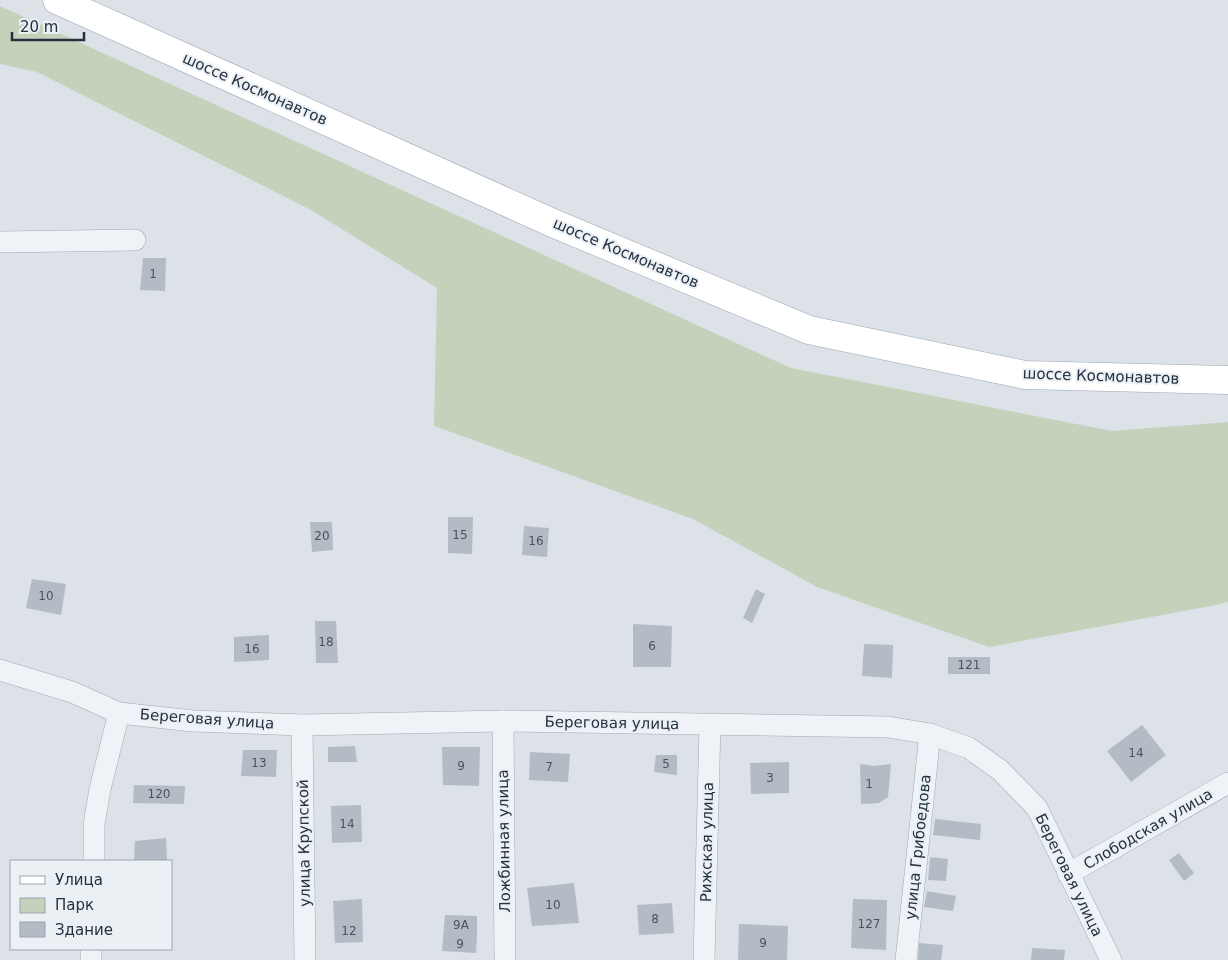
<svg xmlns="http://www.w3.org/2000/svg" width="1228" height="960" font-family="'DejaVu Sans',sans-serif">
	<rect width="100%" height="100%" fill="#dce2e8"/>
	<polygon fill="#c4d2bc" points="0,6 791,368 1112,431 1228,422 1228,602 1211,606 989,647 817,587 693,519 434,426 437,288 311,210 37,72 0,64"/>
	<g fill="#b3bbc5">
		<polygon points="143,258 166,258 165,291 140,290"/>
		<polygon points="448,517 473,517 472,554 448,553"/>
		<polygon points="310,522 332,522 333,550 312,552"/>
		<polygon points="524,526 549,528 547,557 522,555"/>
		<polygon points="32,579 66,584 61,615 26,608"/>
		<polygon points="756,589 765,594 752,623 743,618"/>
		<polygon points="315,621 336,621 338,663 316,663"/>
		<polygon points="633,624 672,626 671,667 633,667"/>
		<polygon points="269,635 269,660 234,662 234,637"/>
		<polygon points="864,644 893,645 892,678 862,676"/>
		<rect x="948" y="657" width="42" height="17"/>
		<polygon points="1142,725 1166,755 1131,782 1107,751"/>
		<polygon points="355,746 357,762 328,762 328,747"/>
		<polygon points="442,747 480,747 479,786 443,785"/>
		<polygon points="243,750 277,750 276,777 241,776"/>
		<polygon points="530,752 570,754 568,782 529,780"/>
		<polygon points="656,755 677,755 677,775 654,772"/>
		<polygon points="789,762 789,793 751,794 750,763"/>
		<polygon points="860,764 874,766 891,764 888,797 879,803 861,804"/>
		<polygon points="134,785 185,786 184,804 133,803"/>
		<polygon points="361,805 362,842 332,843 331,806"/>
		<polygon points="935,819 981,824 980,840 933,835"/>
		<polygon points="166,838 167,861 134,861 135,841"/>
		<polygon points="1179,853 1194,873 1184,881 1169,860"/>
		<polygon points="930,857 948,859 946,881 928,880"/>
		<polygon points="574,883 579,923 532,926 527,888"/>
		<polygon points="927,891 956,896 953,911 924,907"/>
		<polygon points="362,899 363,942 335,943 333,901"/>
		<polygon points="853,899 887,900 886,950 851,948"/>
		<polygon points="672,903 674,933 639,935 637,905"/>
		<polygon points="445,915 477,916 477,936 476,953 442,951"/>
		<polygon points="739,924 788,926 787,960 738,960"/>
		<polygon points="919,943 943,945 941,960 918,960"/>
		<polygon points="1032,948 1065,950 1064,960 1031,960"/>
	</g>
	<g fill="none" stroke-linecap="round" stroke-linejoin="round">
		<g stroke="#a1a9b2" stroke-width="22">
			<g id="minor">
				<polyline points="0,242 135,240"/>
				<polyline points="0,670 72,692 119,713 193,721 302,725 503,721 888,727 930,734 969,748 1000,770 1037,808 1111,960"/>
				<polyline points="503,721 505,960"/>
				<polyline points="302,725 305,960"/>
				<polyline points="94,861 94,824 100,789 119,713"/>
				<polyline points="1068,874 1228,783"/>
				<polyline points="91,960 91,949"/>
				<polyline points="704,960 710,725"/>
				<polyline points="906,960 930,734"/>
			</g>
		</g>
		<g stroke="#9aa7b4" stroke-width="29">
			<polyline id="primary" points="57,0 555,224 809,330 1025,375 1228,380"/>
		</g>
		<use href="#minor" stroke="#eff2f6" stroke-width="21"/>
		<use href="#primary" stroke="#fff" stroke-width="28"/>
	</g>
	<g text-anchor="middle" stroke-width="4" stroke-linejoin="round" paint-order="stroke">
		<g font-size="12" fill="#485460">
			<text x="153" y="278">1</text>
			<text x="460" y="539">15</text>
			<text x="322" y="540">20</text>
			<text x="536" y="545">16</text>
			<text x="46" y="600">10</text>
			<text x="326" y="646">18</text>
			<text x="652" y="650">6</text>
			<text x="252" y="653">16</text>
			<text x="969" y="669">121</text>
			<text x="1136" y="757">14</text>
			<text x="259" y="767">13</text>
			<text x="666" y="768">5</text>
			<text x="461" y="770">9</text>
			<text x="549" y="771">7</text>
			<text x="770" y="782">3</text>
			<text x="869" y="788">1</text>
			<text x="159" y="798">120</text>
			<text x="347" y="828">14</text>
			<text x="553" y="909">10</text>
			<text x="655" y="923">8</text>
			<text x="869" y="928">127</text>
			<text x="461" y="929">9А</text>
			<text x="349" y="935">12</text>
			<text x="763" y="947">9</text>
			<text x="460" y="948">9</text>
		</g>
		<g font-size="15" fill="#24313f" stroke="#ebf0f5">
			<text transform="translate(255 89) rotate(24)" y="5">шоссе Космонавтов</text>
			<text transform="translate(626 253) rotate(23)" y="5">шоссе Космонавтов</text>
			<text transform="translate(1101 376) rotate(2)" y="5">шоссе Космонавтов</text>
			<text transform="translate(207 719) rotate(4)" y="5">Береговая улица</text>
			<text transform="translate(612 723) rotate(1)" y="5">Береговая улица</text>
			<text transform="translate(1148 829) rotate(-30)" y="5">Слободская улица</text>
			<text transform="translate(504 841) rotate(-91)" y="5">Ложбинная улица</text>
			<text transform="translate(707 842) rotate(-89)" y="5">Рижская улица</text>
			<text transform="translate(304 843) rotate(-91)" y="5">улица Крупской</text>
			<text transform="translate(918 847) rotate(-84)" y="5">улица Грибоедова</text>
			<text transform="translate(1069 875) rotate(64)" y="5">Береговая улица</text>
		</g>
	</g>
	<rect x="10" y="860" width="162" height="90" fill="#ebf0f5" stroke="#9ba4ac"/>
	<rect x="20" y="876" width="25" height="8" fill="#ffffff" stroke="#9ba4ac"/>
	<text x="55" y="885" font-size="15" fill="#24313f">Улица</text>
	<rect x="20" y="898" width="25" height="15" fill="#c4d2bc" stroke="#9ba4ac"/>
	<text x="55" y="910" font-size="15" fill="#24313f">Парк</text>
	<rect x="20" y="922" width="25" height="15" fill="#b3bbc5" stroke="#9ba4ac"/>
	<text x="55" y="935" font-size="15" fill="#24313f">Здание</text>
	<path d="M12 32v8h72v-8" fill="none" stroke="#24313f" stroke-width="2.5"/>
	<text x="20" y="32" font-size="15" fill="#24313f" stroke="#ebf0f5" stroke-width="4" paint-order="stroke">20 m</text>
</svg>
